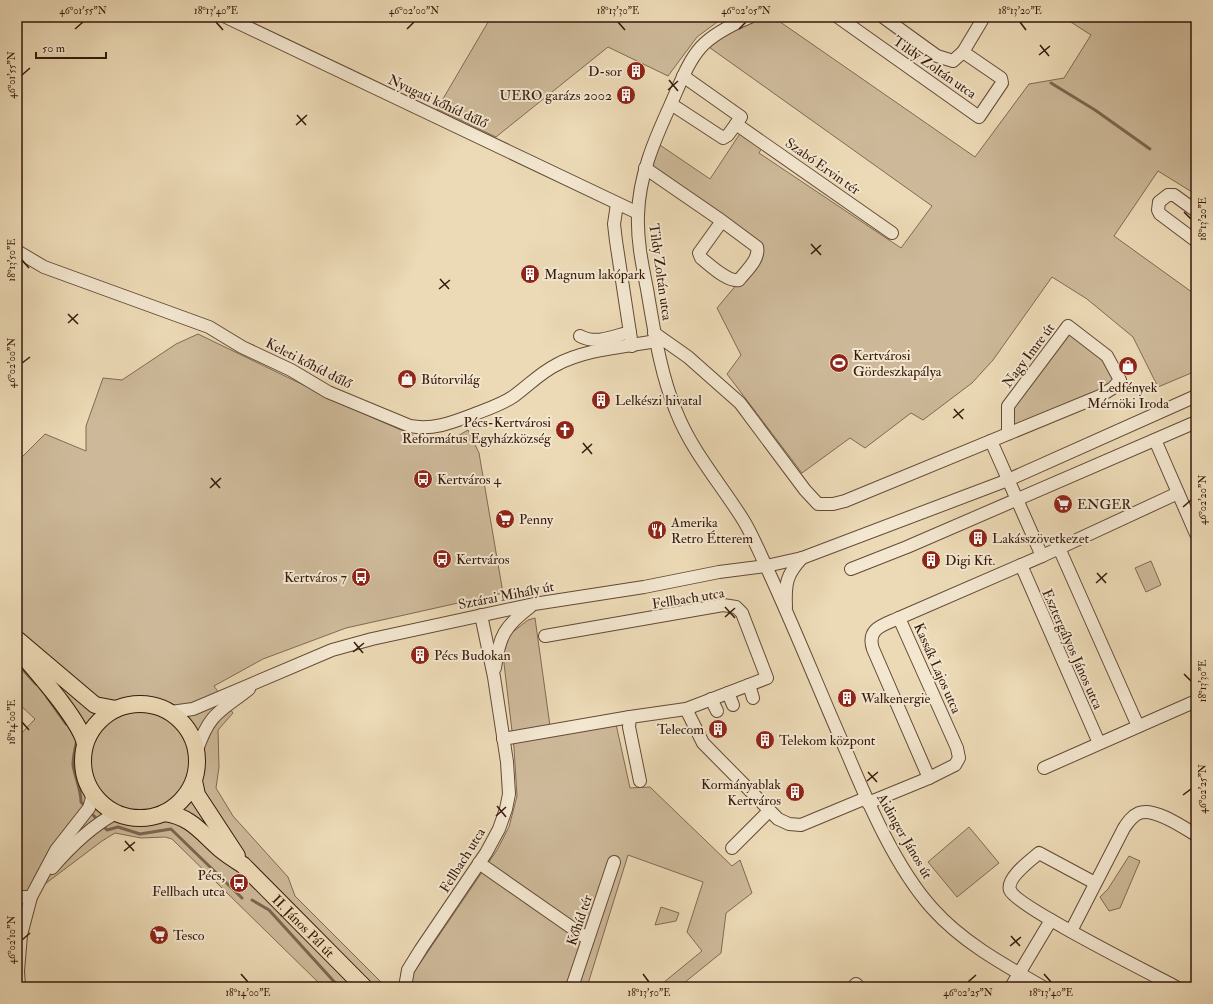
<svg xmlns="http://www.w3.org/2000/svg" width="1213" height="1004" font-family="'IM FELL Double Pica',serif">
	<rect width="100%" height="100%" fill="#ecdab6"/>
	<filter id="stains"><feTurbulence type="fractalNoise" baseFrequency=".005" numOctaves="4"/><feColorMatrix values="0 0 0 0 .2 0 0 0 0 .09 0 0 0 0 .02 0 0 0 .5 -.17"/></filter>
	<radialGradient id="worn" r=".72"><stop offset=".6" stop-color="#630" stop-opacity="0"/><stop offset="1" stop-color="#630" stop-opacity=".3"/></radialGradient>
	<g fill="#cdb999" stroke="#826952">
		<polygon points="491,17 724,17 697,37 668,76 608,47 496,137 437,109"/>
		<polygon points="758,17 773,17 975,157 1029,84 1064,78 1091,35 1063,17 1180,17 1196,25 1196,188 1192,192 1158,171 1114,236 1196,295 1196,371 1158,387 1133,337 1087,299 1052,277 993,360 972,383 923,420 911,413 865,448 850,438 802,473 727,374 741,355 717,308 763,253 645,168 654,141 710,179 743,129 764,144 759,153 901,248 932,206 706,45 728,30"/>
		<polygon points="1068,328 1107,356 1119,380 1112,387 1009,433 1009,407"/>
		<polygon points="198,334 351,408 419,438 438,439 456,437 468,430 479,453 503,593 346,628 263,659 214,686 233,713 218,730 219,767 216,788 233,816 288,877 295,896 386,987 323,987 172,839 165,837 141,838 115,833 102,841 41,887 23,902 17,915 17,738 35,719 17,702 17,462 45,434 86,451 86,426 103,378 122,380 176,344"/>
		<polygon points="1151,561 1161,585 1146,592 1135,568"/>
		<polygon points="535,618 550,726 614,715 630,788 650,787 732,866 740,860 752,893 726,913 721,953 679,987 658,987 702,951 687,932 703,882 628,855 587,987 404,987 497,850 509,827 517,796 514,748 503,655 509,635 528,620"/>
		<polygon points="969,827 999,863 957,897 928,862"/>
		<polygon points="1129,856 1140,861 1120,908 1109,911 1100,897 1108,889"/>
		<polygon points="661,907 679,913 676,921 655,925"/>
	</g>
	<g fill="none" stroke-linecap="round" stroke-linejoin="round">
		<g stroke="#7e654f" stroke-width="3">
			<polyline points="1051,83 1095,110 1150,149"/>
			<polyline points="17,663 36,684"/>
			<polyline points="47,697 66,724"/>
			<path d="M77 740C75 748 73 757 73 765 75 778 81 789 81 802L84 805"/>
			<polyline points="91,813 98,820"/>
			<polyline points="105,828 107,830 118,827 140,834 171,829 242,898"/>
			<polyline points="252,900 269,910 339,987"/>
		</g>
		<g stroke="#644936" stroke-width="14">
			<g id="minor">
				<polyline points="226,17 638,213"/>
				<path d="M750 17C695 40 693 54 670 106 654 141 639 176 638 215 637 240 642 264 647 289 654 329 660 373 676 411 691 450 720 483 742 518 751 532 758 549 765 564 794 626 819 690 847 753 868 803 896 868 932 908 962 942 1004 965 1043 987"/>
				<polyline points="838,17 979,117 1002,83 1001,78 963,52 984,17"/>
				<polyline points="883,17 937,56 953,61 963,52"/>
				<polyline points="683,76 741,117 736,124 892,233"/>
				<polyline points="671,104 723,138 728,135 736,124"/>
				<path d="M645 168 722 221 757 247C760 259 746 271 739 280 727 282 710 265 701 258L699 253 722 221"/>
				<polyline points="617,204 614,224 616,241 632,346"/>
				<polyline points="1196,211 1174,195 1168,195 1159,202 1158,210 1160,214 1196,241"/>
				<path d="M17 251 44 267 209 327 242 347 291 370 328 392 410 426C433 430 451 423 472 415 487 409 501 405 514 396 528 386 540 373 556 365 585 349 624 347 656 341"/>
				<polyline points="654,333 688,357 740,403 805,490 818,504 833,504 845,501 1100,396 1113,388 1120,380 1107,356 1068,326 1008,406 1008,434"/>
				<path d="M580 336C596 345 614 336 630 332"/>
				<polyline points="1155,440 1196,534"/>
				<polyline points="991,441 1042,556"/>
				<polyline points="1059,548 1138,726"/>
				<polyline points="1021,565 1099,743"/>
				<polyline points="851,569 907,547 1196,422"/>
				<path d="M786 607C785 584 786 575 802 558"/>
				<polyline points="899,618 957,748 959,758 955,765 929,778"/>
				<polyline points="545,636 723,605 736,607 742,613 767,678 686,709 630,717 629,727 640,781"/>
				<path d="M495 668C499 636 505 626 530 607"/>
				<polyline points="749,685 753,698"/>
				<polyline points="728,693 733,705"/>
				<polyline points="711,699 717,711"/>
				<polyline points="686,709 703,743 778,819 789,824 801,825 866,798"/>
				<polyline points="171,712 193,709 332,650 372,639 534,604 644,587 719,572 766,566 802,558 1008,480 1196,396"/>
				<polyline points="503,739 630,717"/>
				<path d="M197 750C210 712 220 712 249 689"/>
				<polyline points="1044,768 1196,701"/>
				<path d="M868 803 929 778 873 649C866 628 884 625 899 618L1042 556 1178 493"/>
				<polyline points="732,848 769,811"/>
				<polyline points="479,863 588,939"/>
				<path d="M52 868C70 847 92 826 116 813"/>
				<path d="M1095 883 1039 853C1031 860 1006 878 1010 890 1015 906 1152 974 1176 987"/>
				<polyline points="17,897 31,897"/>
				<path d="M1071 931 1124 828C1128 822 1132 816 1139 813 1154 807 1183 827 1196 835"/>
				<polyline points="19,987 18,971 21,935 31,897 56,850 89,808 92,798 89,787"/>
				<polyline points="405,987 408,970 421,949 486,853 499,829 506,809 509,794 507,762 494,677 481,615"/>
				<polyline points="572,987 614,862"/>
				<polyline points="853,987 856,984 859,987"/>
				<polyline points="1011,987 1051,920"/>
			</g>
		</g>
		<g stroke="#36190b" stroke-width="18">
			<g id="major">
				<polyline points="17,639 95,705 116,709"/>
				<path d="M18 650C35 670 81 721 85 744"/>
				<circle cx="140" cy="761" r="57"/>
				<polyline points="194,781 197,795 237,856"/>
				<path id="s1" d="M164 813C190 816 201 832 220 849 227 855 235 860 243 865L364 987"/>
			</g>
		</g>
		<use href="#minor" stroke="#f3e7d0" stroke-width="12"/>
		<use href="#major" stroke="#ecdab6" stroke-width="16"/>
	</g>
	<path fill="none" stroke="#36190b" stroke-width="1.5" d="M216 22 223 30M618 22 625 30M1020 22 1026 30M75 29 83 22M407 29 414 22M739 29 746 22M1040 45 1049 56M1039 55 1050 46M22 75 30 68M669 80 678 91M668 90 678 81M297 115 306 125M296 125 307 115M1184 212 1191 219M811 244 821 255M811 254 821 245M22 260 29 268M440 279 449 289M439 289 450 280M68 314 78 324M68 323 78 314M22 363 30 357M954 409 963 419M953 418 964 409M583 443 592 454M582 453 592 444M211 478 220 488M210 488 221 478M1183 507 1191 500M1097 573 1106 583M1096 583 1107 573M725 607 735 618M725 617 735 608M354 642 363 653M353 652 364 643M1184 674 1191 681M22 722 29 730M868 772 877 782M867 781 878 772M1183 795 1191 789M497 806 506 817M496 816 506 807M125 841 134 851M124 851 135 842M1011 936 1020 946M22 940 30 933M1010 946 1021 937M241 974 248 982M643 974 649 982M1044 974 1051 982M968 982 976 975"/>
	<defs>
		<g id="building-disc" transform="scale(1)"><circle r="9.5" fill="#8f2418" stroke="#f3e7d0"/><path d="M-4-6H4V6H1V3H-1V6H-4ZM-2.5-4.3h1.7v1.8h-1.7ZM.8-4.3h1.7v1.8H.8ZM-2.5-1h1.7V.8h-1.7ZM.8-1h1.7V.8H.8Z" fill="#fff"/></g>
		<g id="stadium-disc" transform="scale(1)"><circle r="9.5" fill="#8f2418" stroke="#f3e7d0"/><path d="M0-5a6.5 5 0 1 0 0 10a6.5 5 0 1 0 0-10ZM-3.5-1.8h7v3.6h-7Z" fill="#fff"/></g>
		<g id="shop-disc" transform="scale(1)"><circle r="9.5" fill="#8f2418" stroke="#f3e7d0"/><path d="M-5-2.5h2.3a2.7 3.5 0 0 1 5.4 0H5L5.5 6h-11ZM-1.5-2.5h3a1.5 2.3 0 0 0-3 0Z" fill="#fff"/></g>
		<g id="church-disc" transform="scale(1)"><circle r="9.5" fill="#8f2418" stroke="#f3e7d0"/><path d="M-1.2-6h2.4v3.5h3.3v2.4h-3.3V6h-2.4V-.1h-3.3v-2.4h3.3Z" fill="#fff"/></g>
		<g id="bus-disc" transform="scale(1)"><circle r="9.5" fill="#8f2418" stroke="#f3e7d0"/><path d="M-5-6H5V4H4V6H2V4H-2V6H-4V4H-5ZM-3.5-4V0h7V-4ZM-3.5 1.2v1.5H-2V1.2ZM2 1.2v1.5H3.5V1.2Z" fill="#fff"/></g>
		<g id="supermarket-disc" transform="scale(1)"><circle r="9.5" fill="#8f2418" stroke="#f3e7d0"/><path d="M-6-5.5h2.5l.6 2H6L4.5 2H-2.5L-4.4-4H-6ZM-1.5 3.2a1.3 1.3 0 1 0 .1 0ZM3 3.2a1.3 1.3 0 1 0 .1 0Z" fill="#fff"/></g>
		<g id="restaurant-disc" transform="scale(1)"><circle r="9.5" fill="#8f2418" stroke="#f3e7d0"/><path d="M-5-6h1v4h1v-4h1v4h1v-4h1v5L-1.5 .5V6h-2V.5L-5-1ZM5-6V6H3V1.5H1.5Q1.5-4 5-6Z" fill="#fff"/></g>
	</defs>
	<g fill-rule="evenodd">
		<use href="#building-disc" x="636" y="71"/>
		<use href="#building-disc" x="626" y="95"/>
		<use href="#building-disc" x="530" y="274"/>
		<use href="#stadium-disc" x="839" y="363"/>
		<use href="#shop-disc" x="1128" y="366"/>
		<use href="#shop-disc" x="407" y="379"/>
		<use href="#building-disc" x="601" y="400"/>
		<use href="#church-disc" x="565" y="430"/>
		<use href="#bus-disc" x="423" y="479"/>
		<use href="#supermarket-disc" x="1063" y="504"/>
		<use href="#supermarket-disc" x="505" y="519"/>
		<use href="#restaurant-disc" x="657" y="530"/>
		<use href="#building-disc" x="978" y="538"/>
		<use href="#bus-disc" x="442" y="559"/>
		<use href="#building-disc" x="931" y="560"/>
		<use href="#bus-disc" x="361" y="577"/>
		<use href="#building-disc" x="420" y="655"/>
		<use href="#building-disc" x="847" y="698"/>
		<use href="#building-disc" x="718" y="729"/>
		<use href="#building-disc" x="765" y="740"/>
		<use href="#building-disc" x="795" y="792"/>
		<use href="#bus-disc" x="239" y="883"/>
		<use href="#supermarket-disc" x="159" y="935"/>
	</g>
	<g text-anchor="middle" stroke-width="4" stroke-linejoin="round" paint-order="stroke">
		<g font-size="14" fill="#36190b" stroke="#f3e7d0">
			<text transform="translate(935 67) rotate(35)" y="5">Tildy Zoltán utca</text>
			<text transform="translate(438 101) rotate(25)" y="5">Nyugati kőhíd dűlő</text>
			<text transform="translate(823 166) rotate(35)" y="5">Szabó Ervin tér</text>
			<text transform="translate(661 272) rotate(82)" y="5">Tildy Zoltán utca</text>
			<text transform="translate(1028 355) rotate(-53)" y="5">Nagy Imre út</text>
			<text transform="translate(309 363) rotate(27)" y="5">Keleti kőhíd dűlő</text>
			<text transform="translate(506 595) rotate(-11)" y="5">Sztárai Mihály út</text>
			<text transform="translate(688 598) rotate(-9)" y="5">Fellbach utca</text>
			<text transform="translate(1073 649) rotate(66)" y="5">Esztergályos János utca</text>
			<text transform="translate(938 668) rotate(66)" y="5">Kassák Lajos utca</text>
			<text transform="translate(905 836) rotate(60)" y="5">Aidinger János út</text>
			<text transform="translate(462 860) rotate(-58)" y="5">Fellbach utca</text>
			<text transform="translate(579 920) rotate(-71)" y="5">Kőhíd tér</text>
			<text dy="5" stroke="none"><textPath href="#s1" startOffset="182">II. János Pál út</textPath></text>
		</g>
		<g font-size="14" fill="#36190b" stroke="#f3e7d0" text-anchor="start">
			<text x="622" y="76" text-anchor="end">D-sor</text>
			<text x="612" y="100" text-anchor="end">UERO garázs 2002</text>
			<text x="544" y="279">Magnum lakópark</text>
			<text x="853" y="360">Kertvárosi<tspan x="853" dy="16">Gördeszkapálya</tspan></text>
			<text x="421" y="384">Bútorvilág</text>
			<text x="1128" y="392" text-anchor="middle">Ledfények<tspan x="1128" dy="16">Mérnöki Iroda</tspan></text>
			<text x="615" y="405">Lelkészi hivatal</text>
			<text x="551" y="427" text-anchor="end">Pécs-Kertvárosi<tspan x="551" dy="16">Református Egyházközség</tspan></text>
			<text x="437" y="484">Kertváros 4</text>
			<text x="1077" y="509">ENGER</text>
			<text x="519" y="524">Penny</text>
			<text x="671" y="527">Amerika<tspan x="671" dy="16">Retro Étterem</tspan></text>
			<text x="992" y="543">Lakásszövetkezet</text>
			<text x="456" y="564">Kertváros</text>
			<text x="945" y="565">Digi Kft.</text>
			<text x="347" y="582" text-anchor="end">Kertváros 7</text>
			<text x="434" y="660">Pécs Budokan</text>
			<text x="861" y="703">Walkenergie</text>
			<text x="704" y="734" text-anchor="end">Telecom</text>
			<text x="779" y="745">Telekom központ</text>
			<text x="781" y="789" text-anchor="end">Kormányablak<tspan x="781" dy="16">Kertváros</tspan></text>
			<text x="225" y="880" text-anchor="end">Pécs,<tspan x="225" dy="16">Fellbach utca</tspan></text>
			<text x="173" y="940">Tesco</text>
		</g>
	</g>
	<rect width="1213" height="1004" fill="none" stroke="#ecdab6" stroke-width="44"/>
	<path d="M36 52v6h70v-6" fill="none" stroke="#36190b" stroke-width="2"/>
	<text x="42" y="52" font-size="12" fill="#36190b" stroke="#f3e7d0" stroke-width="3" paint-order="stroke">50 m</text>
	<rect x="22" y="22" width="1169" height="960" fill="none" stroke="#36190b" stroke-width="1.5"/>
	<g font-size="10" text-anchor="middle" fill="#36190b">
		<text x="83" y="14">46°01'55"N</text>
		<text x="216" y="14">18°13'40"E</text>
		<text x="414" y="14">46°02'00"N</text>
		<text x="618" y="14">18°13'30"E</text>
		<text x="746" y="14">46°02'05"N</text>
		<text x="1020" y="14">18°13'20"E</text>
		<text transform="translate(11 75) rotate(-90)" y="4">46°01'55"N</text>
		<text transform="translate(1202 219) rotate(-90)" y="4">18°13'20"E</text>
		<text transform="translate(11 260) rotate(-90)" y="4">18°13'50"E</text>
		<text transform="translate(11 363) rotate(-90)" y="4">46°02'00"N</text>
		<text transform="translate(1202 500) rotate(-90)" y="4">46°02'20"N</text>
		<text transform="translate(1202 681) rotate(-90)" y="4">18°13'30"E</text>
		<text transform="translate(11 722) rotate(-90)" y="4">18°14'00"E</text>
		<text transform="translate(1202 789) rotate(-90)" y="4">46°02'25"N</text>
		<text transform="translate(11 940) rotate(-90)" y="4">46°02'10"N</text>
		<text x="248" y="996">18°14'00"E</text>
		<text x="649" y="996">18°13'50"E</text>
		<text x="968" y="996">46°02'25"N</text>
		<text x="1051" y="996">18°13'40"E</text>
	</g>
	<rect width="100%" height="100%" filter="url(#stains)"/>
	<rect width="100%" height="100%" fill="url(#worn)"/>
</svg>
